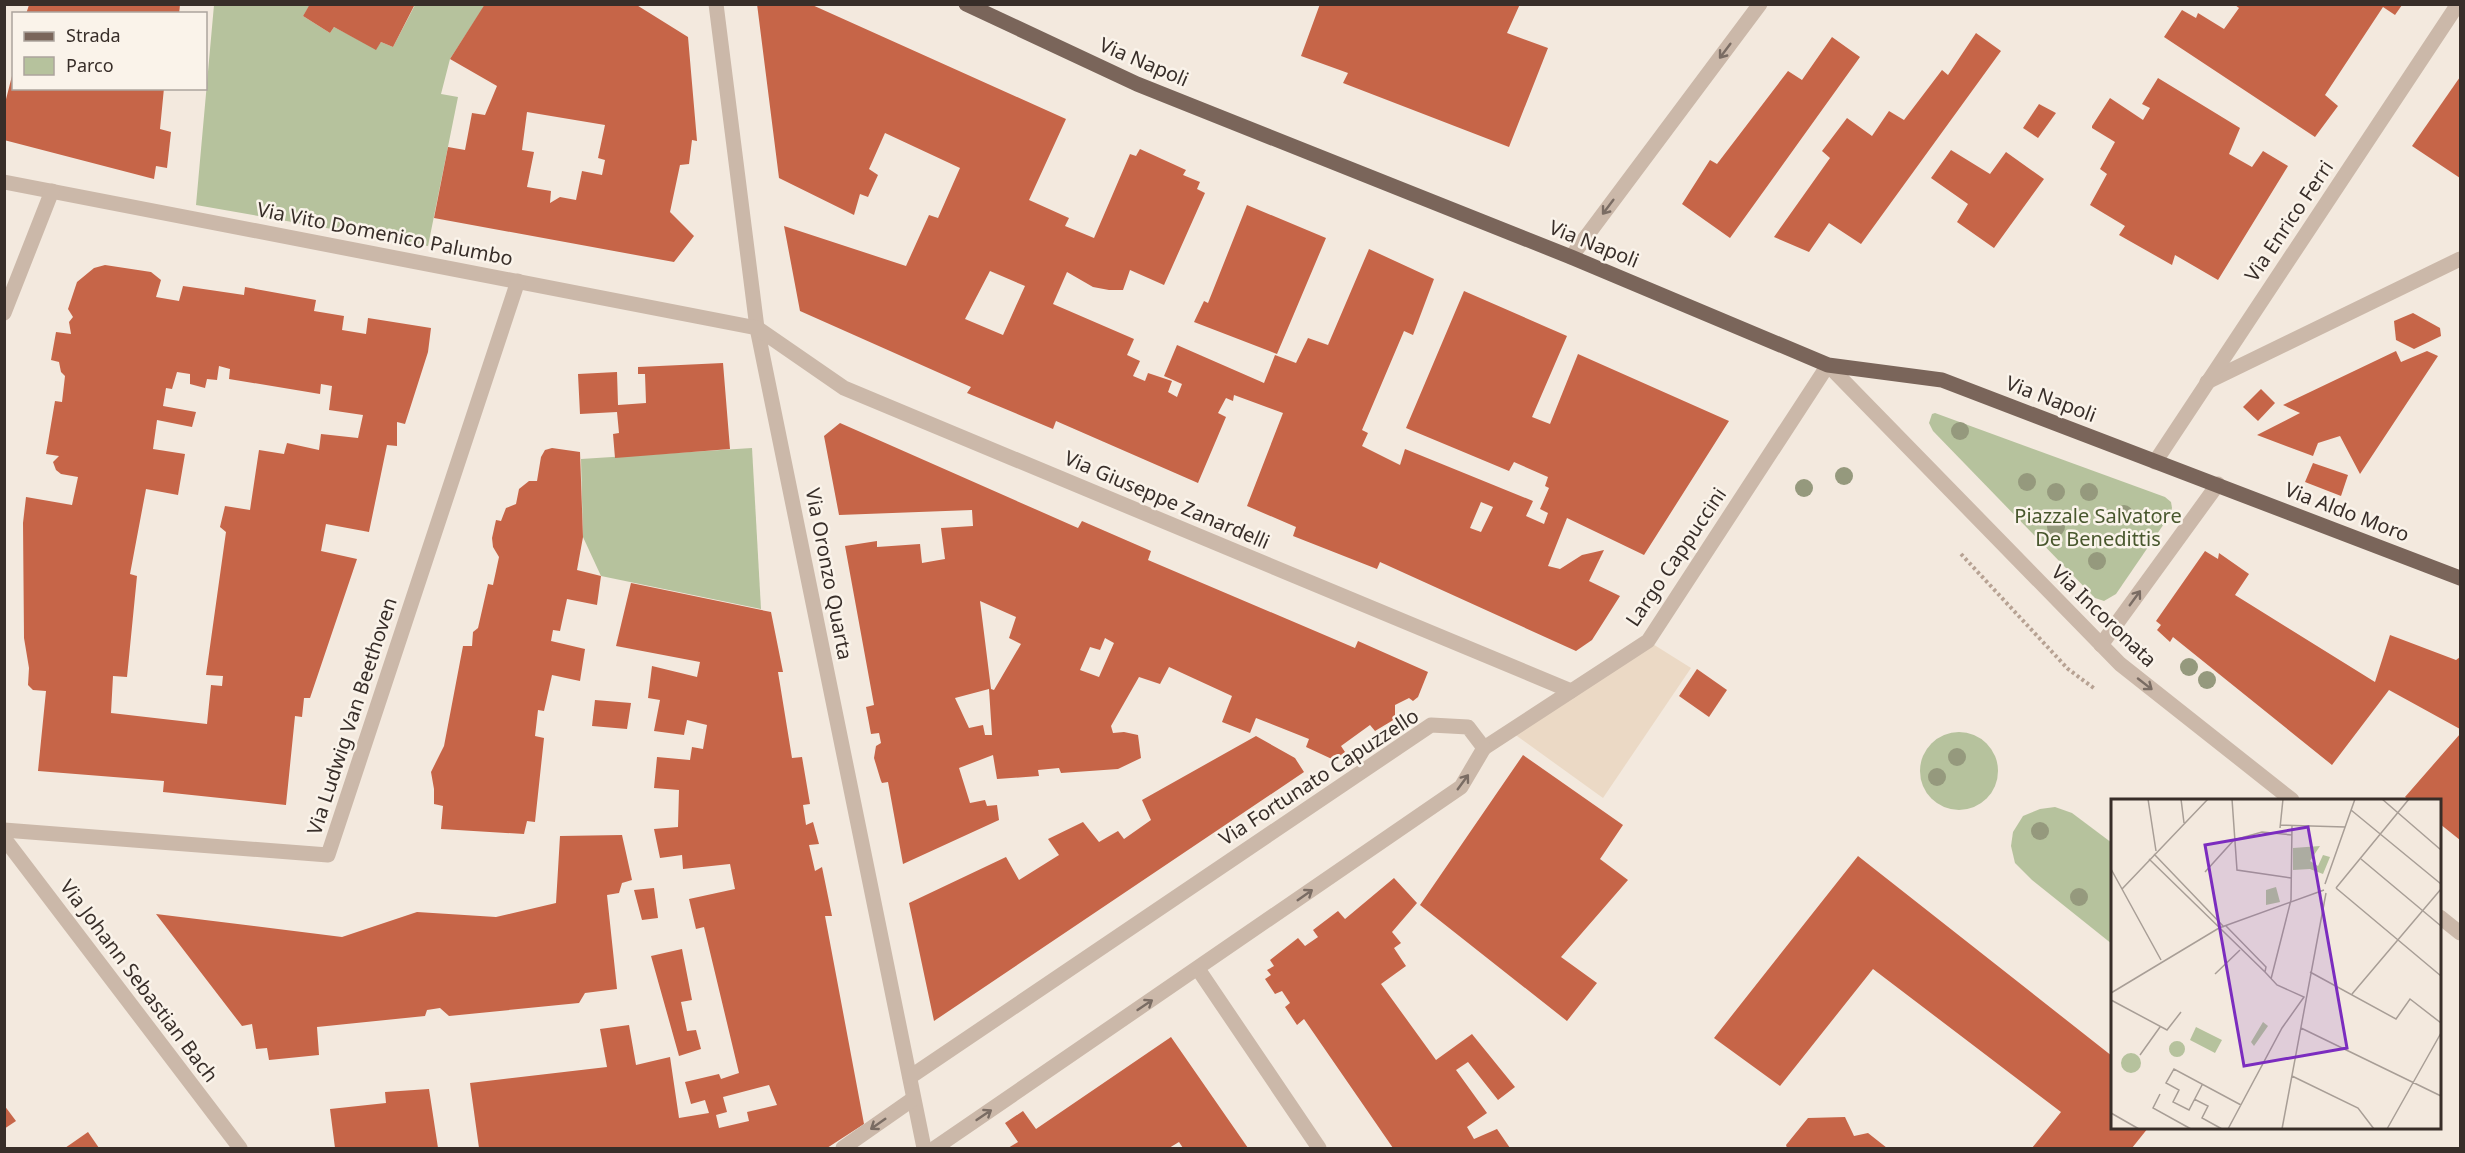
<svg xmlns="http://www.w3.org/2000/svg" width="2465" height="1153" font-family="'Noto Sans',sans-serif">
	<rect width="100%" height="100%" fill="#f3e9de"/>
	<g fill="#b6c29d">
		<polygon points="214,5 310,5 303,16 330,33 334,27 376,49 381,42 393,47 415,5 485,5 450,59 441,94 458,97 428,246 196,205"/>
		<polygon points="1935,413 2165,497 2171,502 2172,508 2170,515 2116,594 2104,601 2095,598 1933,431 1929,423 1932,414"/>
		<polygon points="752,448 761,609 601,576 583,537 581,459"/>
		<circle cx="1959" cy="771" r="39"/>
		<polygon points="2055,807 2072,813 2112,843 2112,944 2032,880 2015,863 2011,846 2013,832 2023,816 2040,809"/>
	</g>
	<polygon fill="#ebd9c5" points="1648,641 1691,668 1603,798 1510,731"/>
	<g fill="#c66548" fill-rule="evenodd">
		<polygon points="310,4 415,4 393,47 381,42 376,50 334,27 330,33 303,16"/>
		<path d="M485 4H635L688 37 697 141 692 140 689 164 680 165 670 212 694 236 674 262 434 218 448 147 465 150 472 113 485 115 497 86 450 59ZM527 112 605 125 598 158 605 160 602 175 582 171 576 200 560 197 550 203 551 191 527 187 534 152 522 150Z"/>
		<path d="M757 4H810L1066 119 1029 200 1069 218 1065 226 1094 238 1130 154 1136 156 1140 149 1186 170 1183 175 1200 182 1197 189 1205 193 1164 285 1130 270 1123 290H1109L1093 287 1067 272 1053 304 1134 339 1127 355 1140 361 1133 376 1145 381 1148 373 1172 381 1168 392 1177 397 1182 384 1164 376 1177 345 1264 383 1275 355 1296 363 1308 338 1328 345 1369 249 1434 279 1413 335 1404 331 1362 430 1368 433 1362 446 1400 465 1405 449 1533 501 1526 516 1544 524 1548 513 1540 509 1549 488 1545 486 1548 477 1514 462 1509 471 1406 428 1464 291 1567 336 1532 417 1550 424 1578 354 1729 421 1644 555 1567 518 1548 566 1560 569 1582 555 1604 550 1589 581 1620 596 1592 640 1576 651 1380 562 1377 569 1293 536 1296 527 1247 506 1283 413 1234 395 1233 401 1226 398 1218 413 1226 417 1198 483 1056 421 1053 429 967 393 971 387 800 311 784 226 906 266 929 215 938 218 960 168 885 133 869 169 878 175 868 197 860 194 854 215 779 178ZM990 271 1025 286 1003 335 965 319ZM1481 502 1493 507 1481 532 1470 528Z"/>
		<polygon points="1320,4 1520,4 1507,33 1548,48 1509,147 1343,83 1348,73 1301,56"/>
		<polygon points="29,5 180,5 179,14 26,14"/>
		<polygon points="2235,5 2402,5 2395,15 2383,7 2325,95 2338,106 2315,137 2164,37 2182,10 2196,18 2198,13 2224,29 2239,8"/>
		<polygon points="1976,33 2001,51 1861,244 1829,223 1809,252 1774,237 1830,158 1822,151 1847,118 1872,136 1889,111 1904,120 1942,70 1948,75"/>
		<polygon points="1832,37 1860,57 1730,238 1682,204 1710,160 1717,164 1788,71 1802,80"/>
		<polygon points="13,72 14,88 164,88 160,129 171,132 167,168 156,166 154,179 4,140 4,107"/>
		<polygon points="2460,77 2460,178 2412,146"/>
		<polygon points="2158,78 2240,128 2229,154 2252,167 2263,151 2288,166 2218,280 2175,255 2172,265 2119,235 2125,226 2090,205 2107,174 2100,169 2115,142 2092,128 2092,126 2110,98 2143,120 2150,108 2142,104"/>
		<polygon points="2039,104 2056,113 2038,138 2023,128"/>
		<polygon points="1951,150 1990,174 2006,152 2044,179 1994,248 1957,222 1968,204 1931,178"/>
		<polygon points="1247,205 1326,238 1277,354 1194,322 1204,301 1208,303"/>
		<path d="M105 265 151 272 161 280 156 297 179 301 183 286 244 295 245 287 316 300 314 311 344 316 342 330 366 334 368 318 431 328 428 352 405 424 397 422V446L387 445 369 532 326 524 321 551 357 559 310 698H304L302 717 295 716 286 805 163 792 164 781 38 771 46 691 33 690 28 685 29 668 24 638 23 523 26 497 72 505 78 477 61 474 56 470 53 462 59 456 46 454 55 401 62 402 65 376 61 372 59 362 51 360 56 332 71 334 69 322 73 317 68 309 77 282 94 268ZM219 366 230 369 229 379 320 394 321 384 332 386 329 410 363 415 358 438 321 434 319 450 287 443 284 454 259 450 250 510 225 506 220 527 226 532 206 675 223 676 222 686 211 685 207 724 111 713 113 676 127 677 137 576 130 574 146 489 178 495 185 454 153 449 157 420 192 427 196 412 163 406 166 388 172 389 177 372 190 374V384L205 388 207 379 217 380Z"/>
		<polygon points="2413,313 2440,328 2441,336 2414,349 2396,340 2394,321"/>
		<polygon points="2396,351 2401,362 2427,351 2438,356 2360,474 2340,436 2318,443 2313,456 2257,435 2300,413 2283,405"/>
		<polygon points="723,363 730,449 615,458 613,434 619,433 617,412 580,414 578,374 617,372 618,405 646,403 645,374 638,374 638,367"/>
		<polygon points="2261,389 2275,403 2258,421 2243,407"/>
		<path d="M840 423 1078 528 1082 521 1151 551 1148 560 1355 648 1358 641 1428 672 1418 697 1413 701 1409 698 1395 705V719L1375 731 1370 725 1341 746 1345 752 1334 760 1306 747 1309 739 1256 718 1250 733 1222 722 1232 696 1169 667 1160 684 1139 677 1111 726 1113 733 1124 732 1138 735 1141 758 1118 769 1061 773 1059 768 1038 770 1039 776 997 779 993 755 959 768 970 803 985 800 987 806 997 805 999 820 903 864 888 782 882 783 881 781 874 758 876 746 881 743 879 733 871 734 866 707 874 705 845 546 877 541V547L920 544 922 563 945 559 941 528 973 526 972 510 839 515 824 436ZM980 601 1016 617 1009 638 1021 644 994 690 991 689ZM1105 638 1114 643 1099 677 1080 670 1090 647 1100 650ZM989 689 992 735H985L983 725 969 728 955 698Z"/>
		<polygon points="552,448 580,452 583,537 577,570 601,576 597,605 567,599 560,631 553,630 551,641 585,649 580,681 552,675 544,711 538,710 535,736 544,738 535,822 527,821 524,834 441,829 443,806 434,804 434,789 431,772 444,746 463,646 472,646 473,632 478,628 488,584 493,585 499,557 493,547 492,538 496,520 501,521 506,508 516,504 519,489 529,481 537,481 541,457 545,450"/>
		<polygon points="2313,463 2348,475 2341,496 2305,482"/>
		<polygon points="2205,551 2218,559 2219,553 2249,574 2235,595 2375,682 2390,635 2456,660 2460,657 2460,729 2389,690 2332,765 2173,637 2170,642 2157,630 2161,625 2156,621"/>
		<path d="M631 583 771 612 783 672H778L792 758 802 757 810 804 803 805 806 825 813 822 819 844 809 845 815 871 822 867 832 916H825L864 1124 827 1148H479L470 1083 607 1067 600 1029 629 1025 636 1065 670 1057 679 1118 709 1113 705 1100 691 1104 685 1082 719 1074 721 1079 739 1073 704 927 696 929 689 899 735 889 730 864 683 869 682 855 660 858 654 829 678 827 679 790 654 788 657 757 690 760 692 747 703 749 707 725 687 720 684 735 654 731 660 700 648 698 652 666 697 677 700 662 616 646ZM769 1085 777 1105 747 1112 749 1121 719 1128 716 1115 727 1112 723 1097Z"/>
		<polygon points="1697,669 1727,690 1709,717 1679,696"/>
		<polygon points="595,700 631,703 627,729 592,726"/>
		<polygon points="2460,734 2460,840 2440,824 2440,800 2409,800 2405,797"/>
		<polygon points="1256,736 1295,758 1304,772 934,1021 909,903 1006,857 1019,880 1059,855 1048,839 1083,822 1099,842 1118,831 1124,839 1151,820 1142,800"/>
		<polygon points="1523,755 1623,825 1600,859 1628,880 1561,957 1597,983 1567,1021 1420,905"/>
		<polygon points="622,835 632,880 622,883 619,893 607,895 617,989 585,993 579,1003 449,1016 440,1008 427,1010 425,1016 317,1027 319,1055 269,1060 267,1048 256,1049 252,1024 242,1026 156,914 342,937 417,912 496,917 556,903 560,836"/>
		<polygon points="1858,856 2112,1056 2112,1128 2148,1128 2132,1148 2032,1148 2061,1112 1873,969 1780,1086 1714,1038"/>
		<polygon points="1394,878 1417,903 1392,932 1401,943 1394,948 1406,966 1381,984 1436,1060 1472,1034 1515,1087 1498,1100 1468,1062 1456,1070 1487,1113 1467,1127 1474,1139 1497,1129 1510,1148 1393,1148 1304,1019 1297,1025 1285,1007 1290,1003 1282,991 1275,994 1265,979 1271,975 1267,970 1274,966 1270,960 1298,938 1305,946 1318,937 1313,930 1338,911 1345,919"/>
		<polygon points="654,888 658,918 642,920 634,890"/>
		<polygon points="682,949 692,1000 681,1002 687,1031 696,1030 701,1049 679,1056 651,956"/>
		<polygon points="1171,1037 1248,1148 1183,1148 1179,1142 1169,1148 1008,1148 1018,1142 1005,1123 1023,1111 1036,1129"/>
		<polygon points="429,1089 438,1148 335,1148 330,1109 386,1103 385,1092"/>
		<polygon points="4,1105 16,1121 4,1129"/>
		<polygon points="1845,1117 1854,1136 1868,1133 1887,1148 1787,1148 1786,1145 1808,1118"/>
		<polygon points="88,1132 99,1148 65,1148"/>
	</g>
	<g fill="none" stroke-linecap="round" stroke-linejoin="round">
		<polyline stroke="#b7a293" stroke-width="4" stroke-dasharray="3 3" stroke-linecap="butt" points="1961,554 2068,669 2095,689"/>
		<g stroke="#cbb8a9" stroke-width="15">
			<polyline points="716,4 757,328 924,1148"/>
			<polyline points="4,182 757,328 844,388 1571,691"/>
			<polyline points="1571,257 1760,4"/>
			<polyline points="4,313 52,191"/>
			<polyline points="2207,382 2460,259"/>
			<polyline points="2155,462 2458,4"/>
			<polyline points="2101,645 2218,484"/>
			<polyline points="1484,748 1648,641 1828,365 2120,664 2292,800"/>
			<polyline points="4,830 328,855 518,281"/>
			<polyline points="4,838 240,1148"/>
			<polyline points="2440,917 2460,933"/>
			<polyline points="1198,969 1319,1148"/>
			<polyline points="910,1077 1431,725 1468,727 1484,748 1461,787 935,1148"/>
			<polyline points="843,1148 913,1099"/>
		</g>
		<polyline stroke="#7a655a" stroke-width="15" points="966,4 1137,84 1571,257 1828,365 1942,380 2460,578"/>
	</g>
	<g fill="#95997d">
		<circle cx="1960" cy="431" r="9"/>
		<circle cx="1844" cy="476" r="9"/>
		<circle cx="2027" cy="482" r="9"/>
		<circle cx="1804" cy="488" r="9"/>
		<circle cx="2056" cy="492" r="9"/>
		<circle cx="2089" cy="492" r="9"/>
		<circle cx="2124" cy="514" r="9"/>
		<circle cx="2056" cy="527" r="9"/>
		<circle cx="2097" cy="561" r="9"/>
		<circle cx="2189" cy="667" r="9"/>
		<circle cx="2207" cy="680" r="9"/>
		<circle cx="1957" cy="757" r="9"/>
		<circle cx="1937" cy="777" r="9"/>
		<circle cx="2040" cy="831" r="9"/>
		<circle cx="2079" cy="897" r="9"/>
	</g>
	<defs><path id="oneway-shaft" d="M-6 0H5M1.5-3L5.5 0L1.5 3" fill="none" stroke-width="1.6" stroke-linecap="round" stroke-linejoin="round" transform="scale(1.5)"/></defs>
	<g stroke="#7a6c63">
		<use href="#oneway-shaft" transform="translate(1725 51) rotate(127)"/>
		<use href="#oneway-shaft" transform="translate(1608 207) rotate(127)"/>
		<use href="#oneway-shaft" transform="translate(2135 598) rotate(-54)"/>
		<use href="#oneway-shaft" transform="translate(2145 684) rotate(38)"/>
		<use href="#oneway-shaft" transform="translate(1463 782) rotate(-54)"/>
		<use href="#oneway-shaft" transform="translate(1305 895) rotate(-35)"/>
		<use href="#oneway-shaft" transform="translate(1145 1005) rotate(-34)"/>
		<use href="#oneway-shaft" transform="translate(984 1115) rotate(-34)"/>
		<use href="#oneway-shaft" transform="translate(878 1124) rotate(145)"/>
	</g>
	<g text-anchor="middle" stroke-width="5" stroke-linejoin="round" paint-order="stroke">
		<g font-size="20" fill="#382e29" stroke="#faf3ea">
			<text transform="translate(1144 62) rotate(23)" y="7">Via Napoli</text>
			<text transform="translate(2289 221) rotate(-56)" y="7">Via Enrico Ferri</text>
			<text transform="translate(385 234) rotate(11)" y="7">Via Vito Domenico Palumbo</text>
			<text transform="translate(1594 244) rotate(22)" y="7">Via Napoli</text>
			<text transform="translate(2051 399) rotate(21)" y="7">Via Napoli</text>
			<text transform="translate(1167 500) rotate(23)" y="7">Via Giuseppe Zanardelli</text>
			<text transform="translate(2347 512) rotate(21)" y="7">Via Aldo Moro</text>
			<text transform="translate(1676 557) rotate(-56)" y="7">Largo Cappuccini</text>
			<text transform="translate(829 574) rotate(79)" y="7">Via Oronzo Quarta</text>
			<text transform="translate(2104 616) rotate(44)" y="7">Via Incoronata</text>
			<text transform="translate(352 716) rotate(-72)" y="7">Via Ludwig Van Beethoven</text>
			<text transform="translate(1319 777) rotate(-33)" y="7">Via Fortunato Capuzzello</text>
			<text transform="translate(139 981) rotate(53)" y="7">Via Johann Sebastian Bach</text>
		</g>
		<g font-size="20" fill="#48572d" stroke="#faf3ea">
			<text x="2098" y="523">Piazzale Salvatore<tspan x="2098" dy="23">De Benedittis</tspan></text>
		</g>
	</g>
	<g transform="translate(2111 799)">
		<rect width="330" height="330" fill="#f3e9de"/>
		<path d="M209 47 199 62 207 67 212 56 219 58 212 75 199 70 182 71V49ZM165 88 169 103 155 106V91ZM152 223 157 227 143 247 140 243ZM85 228 111 241 104 254 79 241ZM58 250a8 8 0 1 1 16 0a8 8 0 1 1-16 0ZM10 264a10 10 0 1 1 20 0a10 10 0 1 1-20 0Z" fill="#b6c29d"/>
		<path fill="none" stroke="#a89e96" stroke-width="1.5" d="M37 0 45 52M70 0 73 24M121 0 126 71 180 79M271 0 330 51M240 11 330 85M169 26 234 28M169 29 172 0M43 55 113 128M38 60 154 173 155 168 115 127M250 60 330 127M0 70 50 161M94 73 123 41 151 33 181 36M214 85 244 0M225 89 330 177M225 89 298 0M11 90 97 0M199 173 285 220 299 200 330 224M104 175 129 151M160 180 180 101 181 26M0 194 108 129 213 91M241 195 330 90M0 201 56 231 70 213M190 229 330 297M29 256 49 228M181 277 247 309 263 330M91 286 78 311 62 303 68 291 55 284 63 270 130 306M49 295 42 309 80 330M83 300 97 307 91 319 111 330M0 314 28 330M117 330 171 229 193 198 166 186 154 173M171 330 215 94M276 330 330 234"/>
		<path fill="#7b2cbf" fill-opacity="0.15" stroke="#7b2cbf" stroke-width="3" d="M197 28 236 249 133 267 94 46Z"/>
		<rect width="330" height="330" fill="none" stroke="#382e29" stroke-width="3"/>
	</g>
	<rect width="2465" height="1153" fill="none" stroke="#382e29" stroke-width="12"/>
	<rect x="12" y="12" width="195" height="78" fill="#faf3ea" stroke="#aca49d" stroke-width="1.5"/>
	<rect x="24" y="32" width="30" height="9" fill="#7a655a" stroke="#aca49d" stroke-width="1.5"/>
	<text x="66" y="42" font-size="18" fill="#382e29">Strada</text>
	<rect x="24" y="57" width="30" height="18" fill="#b6c29d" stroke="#aca49d" stroke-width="1.5"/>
	<text x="66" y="72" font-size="18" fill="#382e29">Parco</text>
</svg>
